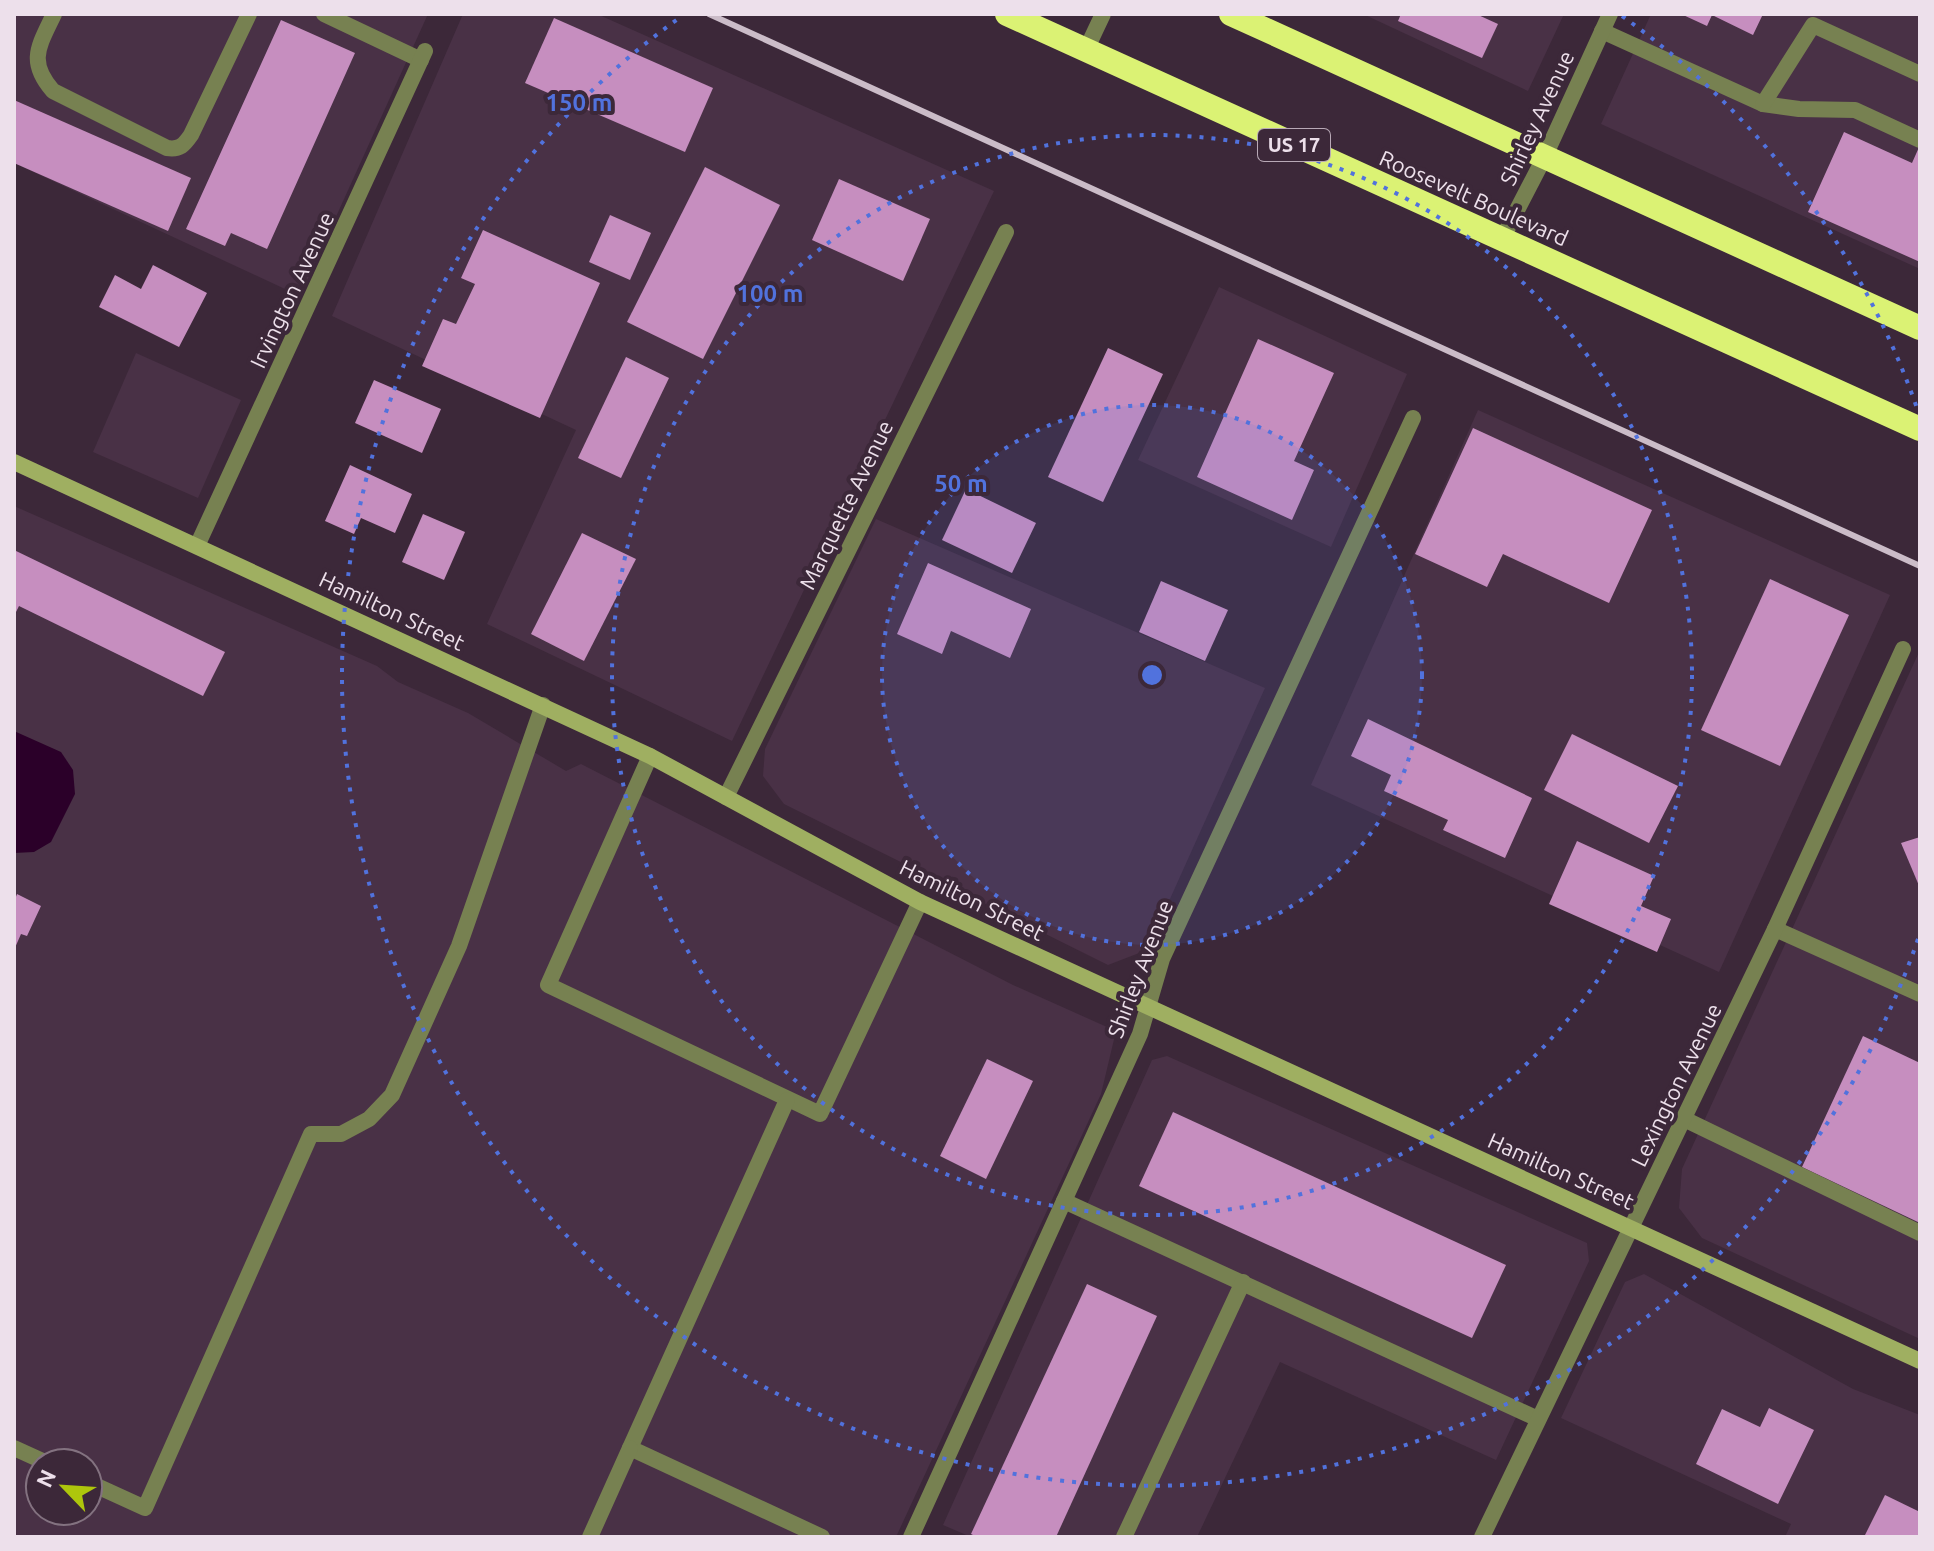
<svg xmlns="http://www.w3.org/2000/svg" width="1934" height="1551" font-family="Ubuntu,sans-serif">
	<rect width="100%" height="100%" fill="#3c2839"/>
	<g fill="#493146" fill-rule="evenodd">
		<polygon points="14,14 428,14 300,296 14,163"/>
		<polygon points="463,14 597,14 994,191 732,741 487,624 576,430 332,316"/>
		<polygon points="1363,14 1564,14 1528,91"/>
		<polygon points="1651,14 1920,14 1920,269 1601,124"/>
		<polygon points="1219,287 1407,374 1331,547 1138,460"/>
		<polygon points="136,353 241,400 198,498 93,452"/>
		<polygon points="1478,410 1890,595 1719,972 1311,785"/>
		<path d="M14 506 377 666 398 682 468 713 566 771 581 764 1013 985 1116 1031 1101 1094 896 1537H14ZM40 1463H88V1511H40Z"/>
		<polygon points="876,519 1265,688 1147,950 1108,965 784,804 763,776 765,749"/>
		<polygon points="1920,650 1920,1339 1702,1238 1679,1208 1682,1169"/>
		<polygon points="1167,1056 1587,1243 1589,1261 1496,1460 1280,1362 1197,1537 971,1537 943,1525 1152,1060"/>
		<polygon points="1644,1274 1853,1389 1920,1415 1920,1537 1785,1537 1791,1524 1561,1418 1625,1282"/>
	</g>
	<polygon fill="#2b0029" points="14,731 61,752 73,770 75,794 51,842 34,852 14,853"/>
	<g fill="#c68ebf">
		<polygon points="1401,14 1476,14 1498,24 1482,58 1398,21"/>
		<polygon points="1681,14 1763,14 1753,35 1712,15 1707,26"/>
		<polygon points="554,18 713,88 685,152 525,83"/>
		<polygon points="281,20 355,53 267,249 231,233 225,246 186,229"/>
		<polygon points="14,100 191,178 168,231 14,163"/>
		<polygon points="1844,132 1912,163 1920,145 1920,262 1808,212"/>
		<polygon points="705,167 780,205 703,359 627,322"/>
		<polygon points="839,179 930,219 903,281 812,240"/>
		<polygon points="610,215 651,233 630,280 589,262"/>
		<polygon points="483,230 600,283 540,418 422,366 443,319 456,324 475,284 461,278"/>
		<polygon points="153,265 207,293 179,347 99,307 115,275 141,289"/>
		<polygon points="1258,339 1334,373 1294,461 1314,470 1292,520 1197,477"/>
		<polygon points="1108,348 1163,374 1103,502 1048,477"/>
		<polygon points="626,357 669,378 621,478 578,458"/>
		<polygon points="374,380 441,409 422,453 355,423"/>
		<polygon points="1473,428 1652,510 1609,603 1503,554 1487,587 1415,554"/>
		<polygon points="350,465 412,494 395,533 361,518 354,534 325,521"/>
		<polygon points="966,489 1036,523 1012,573 942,540"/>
		<polygon points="423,514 465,532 444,580 402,562"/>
		<polygon points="582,533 636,559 584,661 531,634"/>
		<polygon points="14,550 225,652 203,696 19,606 14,616"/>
		<polygon points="928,563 1031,609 1010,658 951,631 942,654 897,634"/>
		<polygon points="1770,579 1849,615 1780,766 1701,730"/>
		<polygon points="1161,581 1228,610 1205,661 1139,632"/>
		<polygon points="1368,719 1532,798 1505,858 1443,830 1448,820 1384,791 1391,775 1351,756"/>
		<polygon points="1572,734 1678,786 1649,843 1544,790"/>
		<polygon points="1920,837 1920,888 1901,843"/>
		<polygon points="1577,841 1654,876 1641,906 1671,919 1657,952 1549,904"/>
		<polygon points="17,894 41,906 27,936 21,934 14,950 14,902"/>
		<polygon points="1863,1036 1920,1063 1920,1223 1802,1167"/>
		<polygon points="987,1059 1033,1081 986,1179 940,1156"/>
		<polygon points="1173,1112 1506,1265 1472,1338 1139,1186"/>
		<polygon points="1087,1284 1157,1316 1056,1537 977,1537 971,1534"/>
		<polygon points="1769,1408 1814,1430 1778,1504 1696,1464 1722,1409 1760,1427"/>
		<polygon points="1885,1495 1920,1512 1920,1537 1864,1537"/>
	</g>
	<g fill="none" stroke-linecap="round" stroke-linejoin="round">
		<g stroke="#778151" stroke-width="16">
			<path d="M54 14C39 46 27 61 53 91L167 148C180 150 184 145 191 135L249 14"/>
			<polyline points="324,14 421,60"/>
			<polyline points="1602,31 1763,104 1799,109 1855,110 1920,140"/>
			<polyline points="1763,104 1813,25 1920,74"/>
			<polyline points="650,756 548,985 820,1114 920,902"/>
			<polyline points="1775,929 1920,994"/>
			<polyline points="787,1100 630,1448 822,1537"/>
			<polyline points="1684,1119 1920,1233"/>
			<polyline points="1064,1201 1538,1419"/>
			<polyline points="14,1448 47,1463"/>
			<polyline points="88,1482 145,1508 311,1134 341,1134 369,1119 392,1095 459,946 543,705"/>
			<polyline points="590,1537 630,1448"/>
			<polyline points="1124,1537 1243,1282"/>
		</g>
		<g stroke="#778151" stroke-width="16">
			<polyline points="1086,50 1103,14"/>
			<polyline points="1502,239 1545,156 1610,14"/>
			<polyline points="197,546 425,51"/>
			<polyline points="726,797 1006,232"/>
			<polyline points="911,1537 1140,1034 1162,959 1413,418"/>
			<polyline points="1482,1537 1775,929 1903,649"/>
		</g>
		<polyline stroke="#9faf61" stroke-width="16" points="14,462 650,756 920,902 1920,1361"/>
		<g stroke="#dbf274" stroke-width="24">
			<polyline points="1007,14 1920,429"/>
			<polyline points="1231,14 1920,328"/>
		</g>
		<polyline stroke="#cbbcc8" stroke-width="6" points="709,14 1920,566"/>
	</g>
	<circle cx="1152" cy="675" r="270" fill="#5172dd" fill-opacity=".12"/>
	<g fill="none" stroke="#5172dd" stroke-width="4" stroke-dasharray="4 8">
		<circle cx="1152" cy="675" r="270"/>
		<circle cx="1152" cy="675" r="540"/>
		<path d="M1918 939A810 810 0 1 1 682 16M1622 16A810 810 0 0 1 1918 411"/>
	</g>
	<g text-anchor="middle" stroke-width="8" stroke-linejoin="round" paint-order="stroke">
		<rect fill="#3c2839" stroke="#b8a9b6" stroke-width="2" x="1258" y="129" width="72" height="32" rx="6"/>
		<g font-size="20" font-weight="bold" fill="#ede0eb">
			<text x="1294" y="152">US 17</text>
		</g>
		<g font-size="22" fill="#ede0eb" stroke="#3c2839">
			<text transform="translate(1537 118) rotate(-65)" y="8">Shirley Avenue</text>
			<text transform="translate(1474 198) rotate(24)" y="8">Roosevelt Boulevard</text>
			<text transform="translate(292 290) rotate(-65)" y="8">Irvington Avenue</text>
			<text transform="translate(846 505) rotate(-64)" y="8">Marquette Avenue</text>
			<text transform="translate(392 611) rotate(25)" y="8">Hamilton Street</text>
			<text transform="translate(972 900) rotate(26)" y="8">Hamilton Street</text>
			<text transform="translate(1140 969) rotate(-69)" y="8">Shirley Avenue</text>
			<text transform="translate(1676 1085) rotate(-64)" y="8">Lexington Avenue</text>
			<text transform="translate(1561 1171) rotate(24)" y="8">Hamilton Street</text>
		</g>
	</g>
	<circle cx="1152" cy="675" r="12" fill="#5172dd" stroke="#3c2839" stroke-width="4"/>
	<g font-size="24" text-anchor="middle" font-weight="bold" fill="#5172dd" stroke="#3c2839" stroke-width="8" stroke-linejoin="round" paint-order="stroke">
		<text x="579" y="111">150 m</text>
		<text x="770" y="302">100 m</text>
		<text x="961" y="492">50 m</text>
	</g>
	<rect width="1934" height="1551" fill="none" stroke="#ede0eb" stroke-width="32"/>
	<g transform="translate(64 1487) rotate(295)"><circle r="38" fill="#3c2839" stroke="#837280" stroke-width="2"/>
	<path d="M0-6L14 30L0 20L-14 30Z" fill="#aec60c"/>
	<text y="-12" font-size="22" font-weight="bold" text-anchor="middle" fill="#ede0eb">N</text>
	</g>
</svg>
